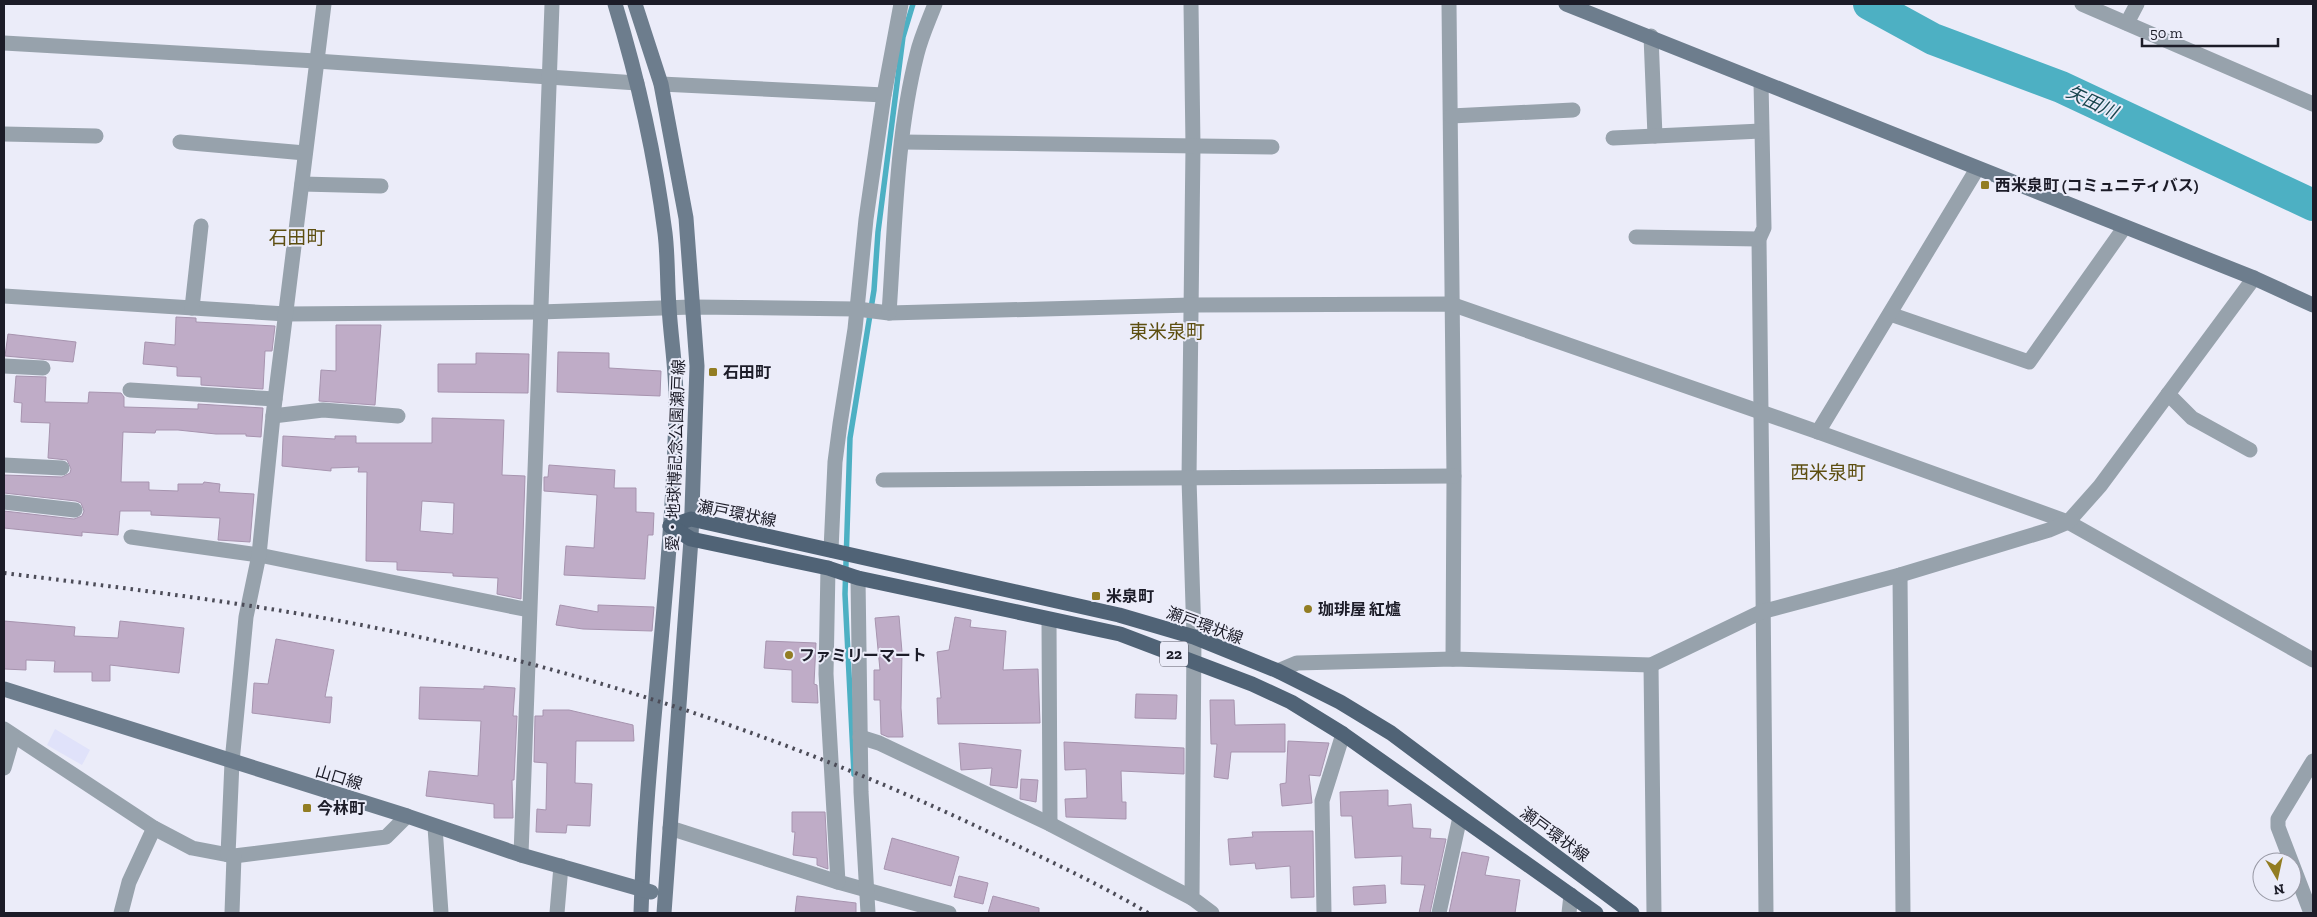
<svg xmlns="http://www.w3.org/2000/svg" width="2317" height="917" font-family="'Zilla Slab','Noto Sans JP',serif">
	<rect width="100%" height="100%" fill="#ebecf9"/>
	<polygon fill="#e0e2fa" points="55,729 90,750 82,765 47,745"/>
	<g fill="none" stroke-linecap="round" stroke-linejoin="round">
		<polyline stroke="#4db0c3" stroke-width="5.5" points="854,774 845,594 850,438 874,290 878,232 903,37 913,4"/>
		<polyline stroke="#4db0c3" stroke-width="32" points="1869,4 1933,39 2061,87 2313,205"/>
	</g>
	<g fill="#bfacc7" stroke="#a794af" fill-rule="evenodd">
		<polygon points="176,317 196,318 196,322 275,326 272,351 265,351 263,389 201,385 201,377 177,376 177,367 143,364 145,342 175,345"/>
		<polygon points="336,325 381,325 375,405 319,401 321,370 336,371"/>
		<polygon points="8,334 76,342 73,362 5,356"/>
		<polygon points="558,352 609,353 609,368 661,371 660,396 557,392"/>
		<polygon points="476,353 529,354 528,393 438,392 438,364 476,364"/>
		<polygon points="16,376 46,377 45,402 88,403 89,392 121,393 124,397 124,407 198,409 198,404 263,408 261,437 246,436 246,434 216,434 178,430 156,430 155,433 123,432 121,482 149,482 149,490 178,491 178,484 203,484 204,482 220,484 219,492 254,494 250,542 218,540 220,518 151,515 151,511 120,511 118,535 82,532 82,536 4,528 4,511 74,519 82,516 84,511 81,503 76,501 4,493 4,475 62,477 70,473 71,469 67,460 48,458 50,423 21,422 22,403 14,402"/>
		<path d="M432 418 504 420 502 475 525 476 521 599 497 594 498 578 453 576V573L397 570V562L366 561 367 472H358L359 467 331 468V471L282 466 283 436 335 439V436H356V443H432ZM422 501 454 503 453 534 420 531Z"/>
		<polygon points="549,465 615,470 614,488 636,488 636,512 654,513 653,535 648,535 645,579 564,575 566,546 594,548 597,495 544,491 544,477 548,477"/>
		<polygon points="560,605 598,612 598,605 654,607 652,631 583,629 556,625"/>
		<polygon points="899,616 902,652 901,708 903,737 888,737 881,734 880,700 874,700 874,670 880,670 875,618"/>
		<polygon points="955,617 971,620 970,627 1006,631 1003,670 1038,669 1040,723 938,724 937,698 941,698 937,652 949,650"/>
		<polygon points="4,621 75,627 74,636 118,638 120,621 184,628 179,673 110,665 110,681 92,681 92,672 54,672 55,661 26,660 26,670 4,669"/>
		<polygon points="276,639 334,650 325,697 332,697 330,723 252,713 254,683 268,684"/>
		<polygon points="766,641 816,643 814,684 817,685 818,703 792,702 792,670 764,668"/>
		<polygon points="484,686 515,688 513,716 517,716 514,780 512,780 513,818 494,818 494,804 426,796 429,771 478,776 481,721 419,719 420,687 484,689"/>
		<polygon points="1136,694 1177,695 1176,719 1135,718"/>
		<polygon points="1210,700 1234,700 1235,725 1285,724 1285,752 1231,752 1228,779 1214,777 1217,744 1211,744"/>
		<polygon points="543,710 569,710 633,725 634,741 576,741 575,783 592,784 590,826 567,825 566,833 536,832 537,809 546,810 547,763 534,762 535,716 543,716"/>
		<polygon points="1288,741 1329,743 1320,776 1309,775 1312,803 1282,806 1280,784 1286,783"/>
		<polygon points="1064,742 1184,748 1184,774 1121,771 1122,802 1126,802 1126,819 1066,817 1065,799 1087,798 1086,769 1065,770"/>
		<polygon points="959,743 1021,750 1017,788 990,785 992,768 961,770"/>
		<polygon points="1021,779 1038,780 1036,802 1020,799"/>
		<polygon points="1388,790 1388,806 1411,804 1413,828 1431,829 1430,838 1446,839 1430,913 1419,913 1425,885 1401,884 1402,856 1355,858 1352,816 1341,816 1340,792"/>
		<polygon points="792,812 825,812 828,869 817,865 817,858 793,855 795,832 792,832"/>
		<polygon points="1313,831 1314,897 1291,898 1290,866 1256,869 1255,863 1230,865 1228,839 1253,837 1252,832"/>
		<polygon points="892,838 959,857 951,886 884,869"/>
		<polygon points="1462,852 1489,857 1485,875 1520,880 1515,913 1449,913"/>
		<polygon points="959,876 988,883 983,904 954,897"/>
		<polygon points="1385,885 1386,903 1354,905 1353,887"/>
		<polygon points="797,896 856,903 856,913 795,913"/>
		<polygon points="993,896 1039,908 1039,913 988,913"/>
	</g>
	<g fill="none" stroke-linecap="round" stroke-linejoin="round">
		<g stroke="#97a2ac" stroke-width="15">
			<polyline points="1191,4 1193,146 1189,479 1194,637 1192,898 1212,913"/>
			<polyline points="1449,4 1454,476 1453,659"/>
			<polyline points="2082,4 2313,104"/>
			<polyline points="2127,23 2137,4"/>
			<polyline points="1651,36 1655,136"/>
			<polyline points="4,43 316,61 637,83"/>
			<path d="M1761 82 1764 228 1759 239C1763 464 1763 688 1766 913"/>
			<polyline points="661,84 884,95"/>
			<polyline points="1451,116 1573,110"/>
			<polyline points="4,134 96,136"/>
			<polyline points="1613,138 1761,131"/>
			<polyline points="180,142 305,153"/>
			<polyline points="902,142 1272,147"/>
			<polyline points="302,184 381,186"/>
			<polyline points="1636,237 1759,239"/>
			<polyline points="4,296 286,314 539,312 692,307 857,309 889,313 1191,305 1451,304 1818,432 2068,522 2313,660"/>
			<polyline points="192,308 201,226"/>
			<path d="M889 313C895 228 896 136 917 54 921 37 929 20 935 4"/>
			<polyline points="1890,314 2029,362 2124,228"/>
			<polyline points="4,366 43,368"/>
			<polyline points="130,390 275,399"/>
			<polyline points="2168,394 2192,418 2250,450"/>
			<polyline points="273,416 323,410 398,416"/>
			<polyline points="1818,432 1977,169"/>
			<polyline points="4,465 62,468"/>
			<polyline points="883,480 1454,476"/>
			<polyline points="4,502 75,510"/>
			<polyline points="131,537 259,555 529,610"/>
			<polyline points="831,550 835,462 840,424 855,329 866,219 884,95 901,4"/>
			<polyline points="828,568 826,674 838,882 949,913"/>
			<polyline points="1900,575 1903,913"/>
			<polyline points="858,578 861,792 868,913"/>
			<polyline points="1049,620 1050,824"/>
			<polyline points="1651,665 1654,913"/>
			<polyline points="1278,671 1297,663 1453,659 1651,665 1761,612 1900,575 2049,530 2068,522 2100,486 2254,278"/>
			<polyline points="4,729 154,828 192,848 234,856 386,837 407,816"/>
			<polyline points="860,737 879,743 1050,824 1192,898"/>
			<polyline points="4,768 13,737"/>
			<polyline points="435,827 441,913"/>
			<polyline points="670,828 838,882"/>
			<polyline points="228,855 232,762 246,617 259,555 273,416 324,4"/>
			<polyline points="521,855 552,4"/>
			<polyline points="121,913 129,882 154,828"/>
			<polyline points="232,913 234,856"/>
			<polyline points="557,913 561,866"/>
			<polyline points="1324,913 1322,801 1343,734"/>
			<polyline points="1439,913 1460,817"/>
			<polyline points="1569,913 1571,895"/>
			<polyline points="2311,913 2278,827 2278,819 2313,761"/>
		</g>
		<g stroke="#6d7d8d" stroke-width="15">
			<path d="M615 4C638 79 655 155 665 233 668 257 667 282 669 307 671 341 677 374 676 408 673 577 646 744 641 913"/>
			<polyline points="635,4 661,84 686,218 697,366 691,539 664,913"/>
			<polyline points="1566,4 2254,278 2313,305"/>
			<polyline points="4,689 407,816 521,855 651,892"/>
		</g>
		<g stroke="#506376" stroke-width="15">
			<polyline points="670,526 691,519 1119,615 1194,637 1278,671 1340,702 1391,733 1632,913"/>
			<polyline points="670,526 691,539 828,568 858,578 1120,634 1252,684 1291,702 1343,734 1596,913"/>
		</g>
		<path stroke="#4c4c58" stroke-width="4" stroke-dasharray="2.5 5" stroke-linecap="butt" d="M4 573C140 590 276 606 410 635 605 677 795 741 976 826 1034 854 1093 880 1148 913"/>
	</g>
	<g fill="#927d23" stroke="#ebecf9" stroke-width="2">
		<rect x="1980" y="180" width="10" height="10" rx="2.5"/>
		<rect x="708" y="367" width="10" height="10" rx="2.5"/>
		<rect x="1091" y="591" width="10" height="10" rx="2.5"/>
		<circle cx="1308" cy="609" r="5"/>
		<circle cx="789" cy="655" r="5"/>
		<rect x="302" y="803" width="10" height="10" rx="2.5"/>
	</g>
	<g text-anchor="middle" stroke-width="4" stroke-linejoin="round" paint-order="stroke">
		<rect fill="#ebecf9" stroke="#5a5a67" stroke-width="1" x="1160" y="641.5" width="28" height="25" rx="4"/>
		<g font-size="15" font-weight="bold" fill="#1c1c28">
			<text x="1174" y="659">22</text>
		</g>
		<g font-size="16" font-weight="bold" fill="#1c1c28" stroke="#ebecf9" text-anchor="start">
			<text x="1995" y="191">西米泉町 (コミュニティバス)</text>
			<text x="723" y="378">石田町</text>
			<text x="1106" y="602">米泉町</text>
			<text x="1318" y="615">珈琲屋 紅爐</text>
			<text x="799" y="661">ファミリーマート</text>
			<text x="317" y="814">今林町</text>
		</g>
		<g font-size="16" fill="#1c1c28" stroke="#ebecf9">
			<text transform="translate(675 455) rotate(-88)" y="6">愛・地球博記念公園瀬戸線</text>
			<text transform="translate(737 513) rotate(11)" y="6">瀬戸環状線</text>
			<text transform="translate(1205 625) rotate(20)" y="6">瀬戸環状線</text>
			<text transform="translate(339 777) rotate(17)" y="6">山口線</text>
			<text transform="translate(1555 834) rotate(36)" y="6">瀬戸環状線</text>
		</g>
		<g font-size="18" font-style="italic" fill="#19464e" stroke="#ebecf9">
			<text transform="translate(2092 102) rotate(25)" y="6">矢田川</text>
		</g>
		<g font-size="19" fill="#5d4e10" stroke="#ebecf9">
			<text x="297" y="244">石田町</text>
			<text x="1167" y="338">東米泉町</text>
			<text x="1828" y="479">西米泉町</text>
		</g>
	</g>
	<rect width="2317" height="917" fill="none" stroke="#1c1c28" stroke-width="10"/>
	<g transform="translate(2277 877) rotate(171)"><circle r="24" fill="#ebecf9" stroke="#9899a5"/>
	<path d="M0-4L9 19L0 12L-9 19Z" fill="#927d23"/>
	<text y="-8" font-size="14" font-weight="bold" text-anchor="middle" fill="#1c1c28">N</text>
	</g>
	<path d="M2142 38v8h136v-8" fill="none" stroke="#1c1c28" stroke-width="2.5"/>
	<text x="2150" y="38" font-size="15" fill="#1c1c28" stroke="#ebecf9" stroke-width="4" paint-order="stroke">50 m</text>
</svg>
